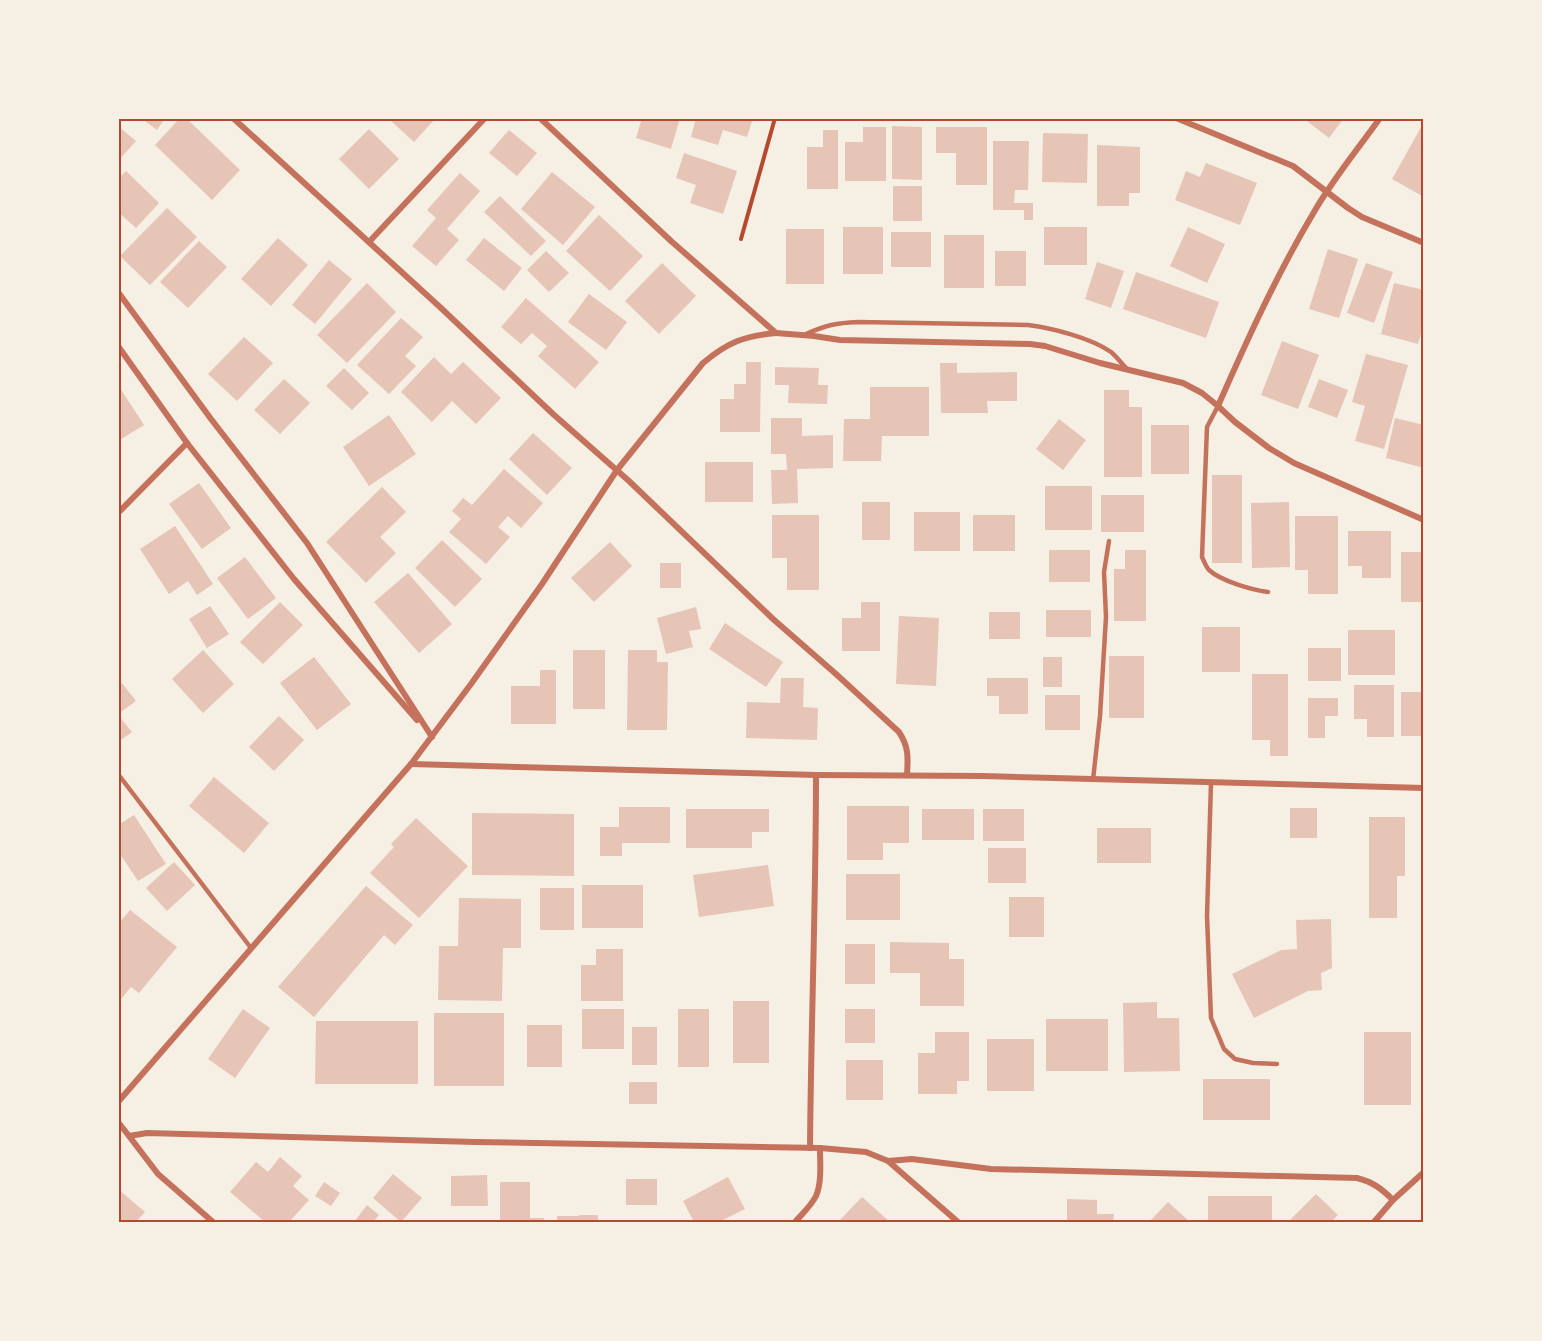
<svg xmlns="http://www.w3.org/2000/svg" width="1542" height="1341" font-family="'Archivo Narrow',sans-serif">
	<rect width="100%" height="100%" fill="#f6efe4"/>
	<g fill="#e6c5b7">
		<polygon points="141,118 165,118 157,130"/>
		<polygon points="180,118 186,118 240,170 212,200 155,145"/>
		<polygon points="388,118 432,118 434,120 414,142"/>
		<polygon points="642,118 680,118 671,149 636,138"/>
		<polygon points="696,118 753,118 747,137 723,130 718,145 691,137"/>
		<polygon points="1303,118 1344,118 1329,138"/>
		<polygon points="1424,122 1424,197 1392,179"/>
		<polygon points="118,126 136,141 118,161"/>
		<polygon points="892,126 922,127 922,180 892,179"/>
		<polygon points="863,127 886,127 886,181 845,181 845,142 863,142"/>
		<polygon points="936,127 987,127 987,185 956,185 956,153 936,153"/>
		<polygon points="369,129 399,159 369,189 339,159"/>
		<polygon points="509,130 537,153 517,176 489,153"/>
		<polygon points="823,130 838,130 838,189 807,189 807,147 823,147"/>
		<polygon points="1043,133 1088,134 1087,183 1042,182"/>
		<polygon points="993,141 1029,141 1028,190 1015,190 1014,203 1033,203 1033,220 1024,220 1024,210 993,210"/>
		<polygon points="1097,145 1140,147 1140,193 1129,193 1129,206 1097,206"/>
		<polygon points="684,153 737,171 723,214 690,203 696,185 676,178"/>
		<polygon points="1206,163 1257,183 1240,225 1175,200 1186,171 1200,177"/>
		<polygon points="126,171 159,203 136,228 118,212 118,179"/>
		<polygon points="552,172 595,207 563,245 521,209"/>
		<polygon points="460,173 480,191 447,229 459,240 436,266 412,246 436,218 427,210"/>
		<rect x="893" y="186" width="29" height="35"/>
		<polygon points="500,196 546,241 531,256 484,212"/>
		<polygon points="167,208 197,237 150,285 120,256"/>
		<polygon points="599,215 643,256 610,291 566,251"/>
		<rect x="843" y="227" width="40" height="47"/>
		<rect x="1044" y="227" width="43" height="38"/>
		<polygon points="1188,227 1225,244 1207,283 1170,266"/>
		<rect x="786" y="229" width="38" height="55"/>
		<rect x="891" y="232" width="40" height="35"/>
		<rect x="944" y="235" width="40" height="53"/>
		<polygon points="278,238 308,265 271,306 241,279"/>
		<polygon points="484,238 522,268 504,291 466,260"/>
		<polygon points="199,241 227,267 188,308 160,282"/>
		<polygon points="1328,249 1358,259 1339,318 1309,309"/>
		<polygon points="546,251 569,273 549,292 527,270"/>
		<rect x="995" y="251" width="31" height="35"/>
		<polygon points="329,260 352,279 315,324 292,305"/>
		<polygon points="1097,262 1124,271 1111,308 1085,299"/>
		<polygon points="662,263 696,296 659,334 625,301"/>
		<polygon points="1366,263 1393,272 1374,323 1347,313"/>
		<polygon points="1136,272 1219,302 1206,338 1123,309"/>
		<polygon points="367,283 396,312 347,363 317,335"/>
		<polygon points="1394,283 1424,290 1424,323 1418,344 1381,334"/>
		<polygon points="589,294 627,322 606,350 568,322"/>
		<polygon points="526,298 599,362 575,389 538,356 547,346 532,333 521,344 501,327"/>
		<polygon points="401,318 423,337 405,356 416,366 389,394 357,365"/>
		<polygon points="244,337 273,363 237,401 208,374"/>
		<polygon points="1282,341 1319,355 1298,409 1261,395"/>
		<polygon points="1366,354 1408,365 1384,449 1355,441 1365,406 1352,402"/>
		<polygon points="434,357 451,374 463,362 501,398 476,424 452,401 432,422 401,392"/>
		<polygon points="746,362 761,362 760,432 720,432 720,399 734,399 734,384 746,384"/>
		<polygon points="940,363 957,363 957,373 1017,372 1017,401 987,401 988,413 941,413"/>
		<polygon points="775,367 819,368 818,385 828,385 827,404 788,403 789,385 775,385"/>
		<polygon points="344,368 369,393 352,410 326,386"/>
		<polygon points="284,379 310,403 280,434 254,410"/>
		<polygon points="1319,379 1348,390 1337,418 1308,407"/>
		<polygon points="118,385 144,425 118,441"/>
		<polygon points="870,387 929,387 929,436 882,436 881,461 843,461 844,419 870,419"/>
		<polygon points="1104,390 1129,390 1129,407 1142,407 1142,477 1104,477"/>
		<polygon points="389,415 416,454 369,486 343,447"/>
		<polygon points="771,418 802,418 802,436 833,435 833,468 797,469 798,503 772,504 771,470 787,470 786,454 771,454"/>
		<polygon points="1395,418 1424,425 1424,468 1386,458"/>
		<polygon points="1059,419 1086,440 1063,470 1036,449"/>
		<rect x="1151" y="425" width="38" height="49"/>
		<polygon points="533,433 572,468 547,495 509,459"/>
		<rect x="705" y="462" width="48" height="40"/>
		<polygon points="504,469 543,503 521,528 508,516 498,527 510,537 486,564 449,532 461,519 452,511 463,498 472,505"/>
		<rect x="1212" y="475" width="30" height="88"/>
		<polygon points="199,483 231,528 202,549 169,504"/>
		<rect x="1045" y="486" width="47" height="44"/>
		<polygon points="382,487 406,512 380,537 396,553 366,583 326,542"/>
		<rect x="1101" y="495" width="43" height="37"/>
		<rect x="862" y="502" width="28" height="38"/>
		<polygon points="1289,502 1290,567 1252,568 1251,503"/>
		<rect x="914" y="512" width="46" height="39"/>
		<polygon points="772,515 819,515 819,590 787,590 787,558 772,558"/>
		<rect x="973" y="515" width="42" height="36"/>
		<polygon points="1295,516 1338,516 1338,594 1308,594 1308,570 1295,570"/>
		<polygon points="175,526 213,584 197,595 188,581 169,594 140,549"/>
		<polygon points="1348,531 1391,531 1391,578 1362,578 1362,566 1348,566"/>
		<polygon points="442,540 482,579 455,607 415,568"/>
		<polygon points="610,542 632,566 594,602 571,578"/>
		<rect x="1049" y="550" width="41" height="32"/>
		<polygon points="1125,550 1146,550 1146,621 1114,621 1114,569 1125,569"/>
		<rect x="1401" y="552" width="23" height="50"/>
		<polygon points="245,557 276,598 248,619 217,578"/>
		<rect x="660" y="563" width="21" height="25"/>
		<polygon points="408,573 452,624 419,653 374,602"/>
		<polygon points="280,602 303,625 263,664 240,642"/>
		<polygon points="861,602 880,602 880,651 842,651 842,618 861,618"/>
		<polygon points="210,606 229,634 207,648 189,619"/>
		<polygon points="696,607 701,629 689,631 693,647 666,654 657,618"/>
		<rect x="1046" y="610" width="45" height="27"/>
		<rect x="989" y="612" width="31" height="27"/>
		<polygon points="899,616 939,618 936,686 896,684"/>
		<polygon points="725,623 783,662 766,687 709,649"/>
		<rect x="1202" y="627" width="38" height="45"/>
		<rect x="1348" y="630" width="47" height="45"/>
		<rect x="1308" y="648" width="33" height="33"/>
		<polygon points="203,650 234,684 203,713 172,679"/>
		<rect x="573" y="650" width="32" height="59"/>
		<polygon points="628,650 657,650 657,662 668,662 667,730 627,730"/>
		<rect x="1109" y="656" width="35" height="62"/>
		<polygon points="314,657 351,704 317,730 280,683"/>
		<rect x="1043" y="657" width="19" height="30"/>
		<polygon points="540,670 556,670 556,724 511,724 511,686 540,686"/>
		<polygon points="1252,674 1288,674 1288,756 1270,756 1270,740 1252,740"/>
		<polygon points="118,678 136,701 118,714"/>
		<polygon points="781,678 804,678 803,707 818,708 817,740 746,738 747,702 780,703"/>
		<polygon points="987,678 1028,678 1028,714 999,714 999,696 987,696"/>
		<polygon points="1354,685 1394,685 1394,737 1367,737 1367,719 1354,719"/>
		<rect x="1401" y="692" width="23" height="44"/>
		<rect x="1045" y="695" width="35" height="35"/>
		<polygon points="1308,698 1338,698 1338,716 1325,716 1325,738 1308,738"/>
		<polygon points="118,715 132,732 118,742"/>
		<polygon points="279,716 304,740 274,771 249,747"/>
		<polygon points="214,777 269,823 244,853 189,806"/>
		<polygon points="847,806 909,806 909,843 883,843 883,860 847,860"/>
		<polygon points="619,807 670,807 670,843 622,843 622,856 600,856 600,827 619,827"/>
		<rect x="1290" y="808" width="27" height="30"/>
		<polygon points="686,809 769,809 769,832 752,832 752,848 686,848"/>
		<rect x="922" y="809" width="52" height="31"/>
		<rect x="983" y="809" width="41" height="32"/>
		<polygon points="472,813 574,814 574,876 472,875"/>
		<polygon points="134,815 166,864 138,881 118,851 118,825"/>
		<polygon points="1369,817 1405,817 1405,876 1397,876 1397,918 1369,918"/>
		<polygon points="416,818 468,866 419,918 370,873 394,847 391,844"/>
		<rect x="1097" y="828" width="54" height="35"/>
		<rect x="988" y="848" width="38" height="35"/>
		<polygon points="174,862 195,885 167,911 146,888"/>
		<polygon points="768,865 774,906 699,917 693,875"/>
		<rect x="846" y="874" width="54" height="46"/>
		<rect x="582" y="885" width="61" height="43"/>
		<polygon points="366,886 413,925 395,945 384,935 314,1017 278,987"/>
		<rect x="540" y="888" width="34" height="42"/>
		<rect x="1009" y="897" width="35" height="40"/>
		<polygon points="459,898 521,899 521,948 503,948 502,1001 438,1000 439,946 458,946"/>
		<polygon points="130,910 177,947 139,993 131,987 121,999 118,998 118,924"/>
		<polygon points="1331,919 1332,968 1321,973 1322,990 1308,991 1254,1018 1232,974 1281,950 1297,949 1296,920"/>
		<polygon points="890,942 949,943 949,959 964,959 964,1006 920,1006 920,973 890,973"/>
		<rect x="845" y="944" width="30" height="40"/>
		<polygon points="596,949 623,949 623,1001 581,1001 581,965 596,965"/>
		<rect x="733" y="1001" width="36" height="62"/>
		<polygon points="1157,1002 1157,1018 1179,1018 1180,1071 1124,1072 1123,1003"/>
		<polygon points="243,1009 270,1028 235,1078 208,1059"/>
		<rect x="582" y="1009" width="42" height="40"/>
		<rect x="678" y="1009" width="31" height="58"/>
		<rect x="845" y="1009" width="30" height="34"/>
		<rect x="434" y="1013" width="70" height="73"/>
		<rect x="1046" y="1019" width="62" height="52"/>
		<polygon points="316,1021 418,1021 418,1084 315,1084"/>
		<rect x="527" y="1025" width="35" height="42"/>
		<rect x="632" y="1027" width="25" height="38"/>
		<polygon points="935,1032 969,1032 969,1081 957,1081 957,1094 918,1094 918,1053 935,1053"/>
		<rect x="1364" y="1032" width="47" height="73"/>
		<rect x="987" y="1039" width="47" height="52"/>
		<rect x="846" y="1060" width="37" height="40"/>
		<rect x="1203" y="1079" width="67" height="41"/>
		<rect x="629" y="1082" width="28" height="22"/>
		<polygon points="280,1157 302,1176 293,1186 309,1200 289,1222 265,1222 230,1192 256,1162 268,1172"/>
		<polygon points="393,1174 422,1198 401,1222 373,1198"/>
		<polygon points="487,1175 488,1206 451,1206 451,1176"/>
		<polygon points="728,1177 745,1209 719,1222 694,1222 683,1201"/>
		<rect x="626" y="1179" width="31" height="26"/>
		<polygon points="324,1182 340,1193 331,1206 315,1196"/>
		<polygon points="500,1182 530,1182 530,1218 544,1218 544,1222 500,1222"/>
		<polygon points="118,1189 145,1212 136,1222 118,1222"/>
		<polygon points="1316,1194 1338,1215 1331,1222 1288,1222"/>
		<rect x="1208" y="1196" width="64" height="26"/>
		<polygon points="862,1197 890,1222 838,1222"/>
		<polygon points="1067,1199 1097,1200 1097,1214 1114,1214 1113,1222 1067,1222"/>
		<polygon points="1168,1202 1189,1221 1188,1222 1149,1222"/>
		<polygon points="367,1205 379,1215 373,1222 354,1222"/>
		<polygon points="579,1215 598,1215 598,1222 557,1222 557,1216 579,1216"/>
	</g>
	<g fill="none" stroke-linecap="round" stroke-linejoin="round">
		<polyline stroke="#b5482f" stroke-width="4" points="741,239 775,118"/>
		<g stroke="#c5725c" stroke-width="4.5">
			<path d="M806 334C826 325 836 323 858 322L1028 325C1052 328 1091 338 1111 352 1117 357 1122 364 1128 370"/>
			<path d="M1218 406 1207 427 1202 557C1204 561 1206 567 1209 570 1221 581 1252 590 1268 592"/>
			<polyline points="118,774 251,948"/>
			<polyline points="1093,780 1100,716 1106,617 1104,572 1109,541"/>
			<polyline points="1211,783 1207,916 1211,1018 1224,1049 1235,1059 1253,1063 1277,1064"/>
		</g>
		<g stroke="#c5725c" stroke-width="6">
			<path d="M233 118 441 308 553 414 629 481 773 619 836 674 899 732C909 747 908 758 907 775"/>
			<polyline points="540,118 671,241 776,333 814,336 840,340 1030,344 1045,346 1100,363 1183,383 1202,393 1218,406 1235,422 1269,448 1294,463 1424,520"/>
			<polyline points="1176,118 1293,166 1348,208 1362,217 1424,243"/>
			<polyline points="369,242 485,118"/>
			<polyline points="118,292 211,419 307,543 432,737"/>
			<polyline points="118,346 187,443 294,579 417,720"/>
			<path d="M1218 406C1247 340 1277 274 1314 212 1333 179 1358 149 1380 118"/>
			<polyline points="118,513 187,443"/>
			<polyline points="411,764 816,775 983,776 1424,788"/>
			<path d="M118 1102 411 764 471 684 542 584 617 470 703 363C728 342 744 336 776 333"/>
			<path d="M118 1122 129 1136 147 1133 475 1142 820 1148 866 1152 888 1161 912 1159 991 1169 1357 1178C1373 1182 1382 1189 1393 1200"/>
			<polyline points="129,1136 158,1174 213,1222"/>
			<path d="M810 1148C811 1024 816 899 816 775"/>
			<polyline points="888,1161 958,1222"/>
			<path d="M795 1222C802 1214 811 1206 816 1196 822 1182 820 1163 820 1148"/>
			<polyline points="1374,1222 1393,1200 1424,1172"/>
		</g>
	</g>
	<rect width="1542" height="1341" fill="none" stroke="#f6efe4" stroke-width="240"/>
	<rect x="120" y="120" width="1302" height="1101" fill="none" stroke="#b5482f" stroke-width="2"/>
</svg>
